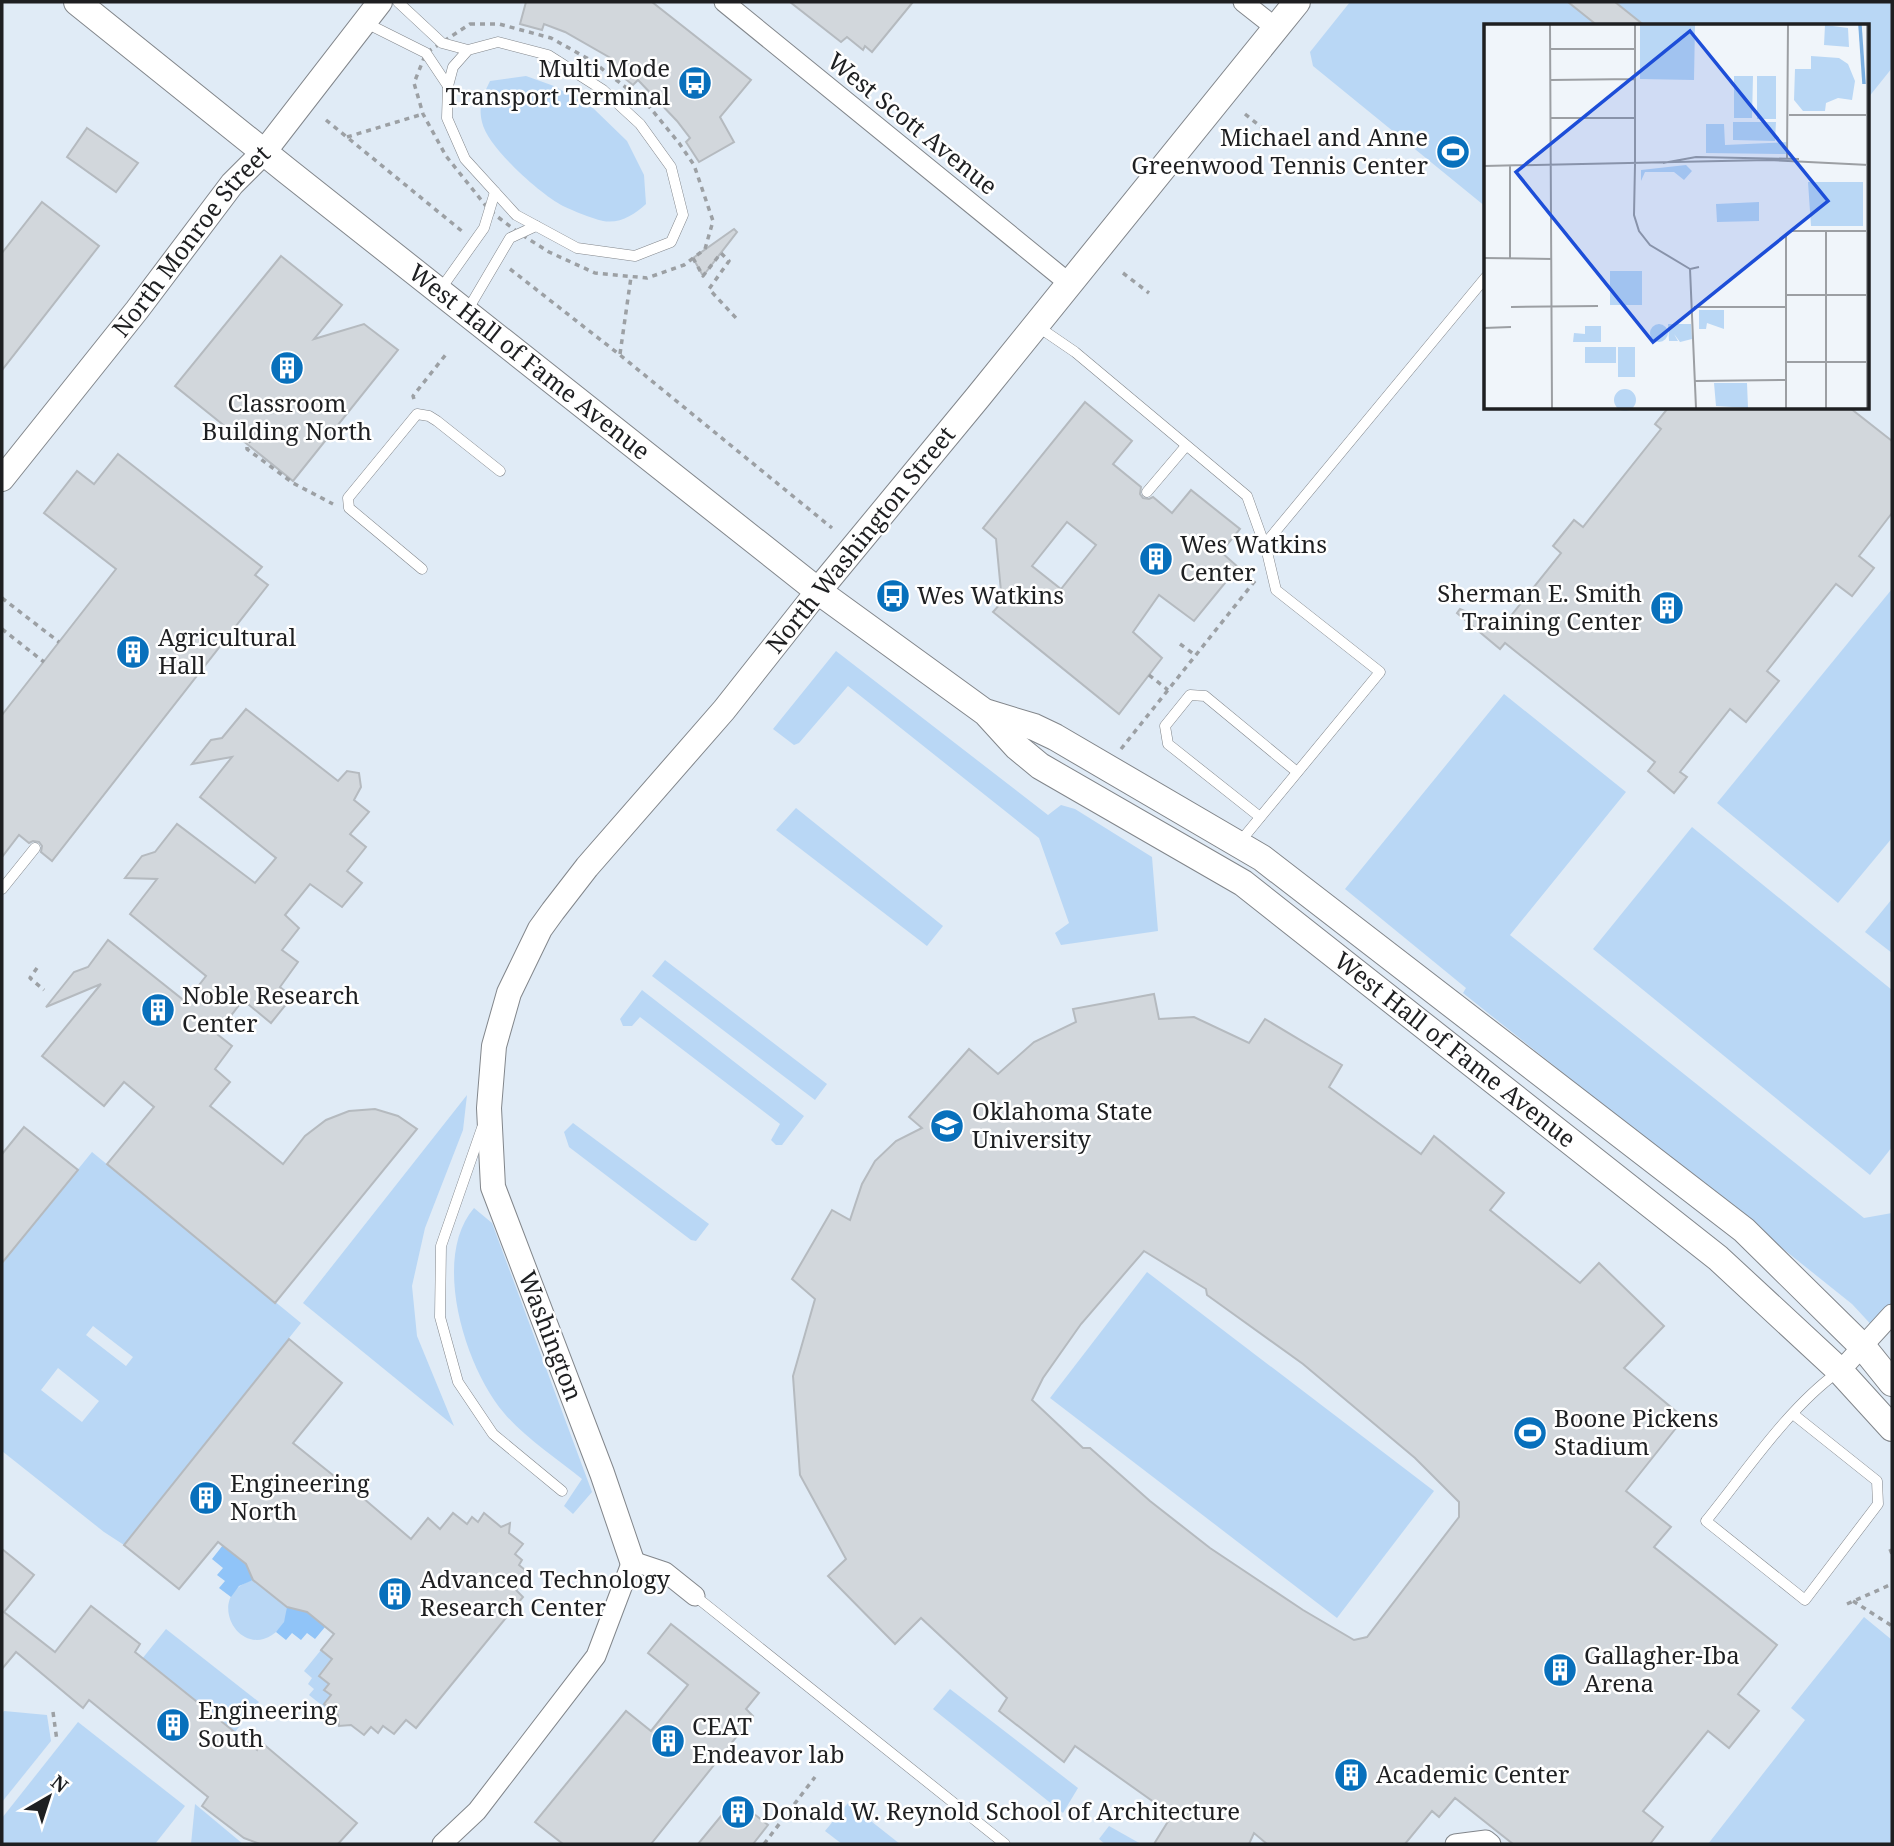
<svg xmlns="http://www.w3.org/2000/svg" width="1894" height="1846" font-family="'Noto Serif',serif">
	<rect width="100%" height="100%" fill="#f0f5fa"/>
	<path fill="#e0ebf6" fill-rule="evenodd" d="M2 2H1892V1844H2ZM1486 26H1868V408H1486Z"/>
	<g fill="#b9d7f5" fill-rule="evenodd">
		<polygon points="1350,2 1892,2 1892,68 1868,98 1868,26 1486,26 1486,207 1313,66 1310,52"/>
		<path d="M526 76 554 86 593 108 627 141 644 175 646 204C634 215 620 224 603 221 590 218 574 211 563 206 540 194 487 147 482 122 478 106 483 95 490 81Z"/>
		<polygon points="1892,589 1892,838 1838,903 1717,803"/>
		<polygon points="836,651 1048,815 1061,805 1075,809 1152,857 1158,931 1061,945 1055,933 1069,923 1039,838 848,686 799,743 794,745 773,729"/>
		<polygon points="1504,694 1626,792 1510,935 1864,1218 1892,1213 1892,1314 1877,1331 1852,1304 1463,993 1466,988 1345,889"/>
		<polygon points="796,808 943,926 927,946 776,830"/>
		<polygon points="1692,827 1892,990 1892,1147 1870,1175 1593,949"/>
		<polygon points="1892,899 1892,953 1865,932"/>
		<polygon points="665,960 827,1084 815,1100 652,976"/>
		<polygon points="642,990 804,1116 782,1145 776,1145 771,1140 780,1124 640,1017 632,1026 623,1026 620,1019"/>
		<polygon points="467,1095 463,1130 425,1228 412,1286 417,1336 454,1426 303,1303"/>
		<polygon points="573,1123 709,1224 696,1241 691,1240 569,1147 564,1132"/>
		<path d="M92 1152 301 1323 124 1545 104 1532 2 1451V1263ZM93 1326 133 1357 126 1366 86 1335ZM58 1368 99 1401 82 1422 41 1390Z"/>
		<path d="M474 1208 492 1223 592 1492 573 1514 564 1506 582 1479C557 1459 524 1437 504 1413 465 1367 431 1258 474 1208Z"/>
		<polygon points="1147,1272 1434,1491 1337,1618 1050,1398"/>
		<path d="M253 1580 287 1607C287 1619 283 1628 272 1635 237 1658 204 1594 253 1580Z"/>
		<polygon points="1864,1617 1892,1640 1892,1844 1708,1844 1805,1720 1791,1708"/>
		<polygon points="166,1629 259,1702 235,1732 142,1659"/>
		<polygon points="321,1650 332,1659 319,1676 329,1684 324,1690 331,1695 339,1719 309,1695 314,1689 308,1684 312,1678 304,1671"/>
		<polygon points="950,1689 1078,1788 1063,1813 933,1709"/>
		<polygon points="4,1711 47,1715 51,1741 2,1802 2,1714"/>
		<polygon points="78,1722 185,1806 155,1844 5,1844 2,1842 2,1818"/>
		<polygon points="848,1803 900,1844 842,1844 825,1831"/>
		<polygon points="195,1804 243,1844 191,1844"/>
		<polygon points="1109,1826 1141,1844 1105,1844 1099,1839"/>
	</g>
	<g fill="#90c4f8">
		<polygon points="223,1545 246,1564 253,1580 239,1586 231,1597 219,1588 225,1581 217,1575 223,1568 212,1559"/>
		<polygon points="287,1607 307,1612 325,1627 315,1639 307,1633 301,1640 292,1633 286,1640 276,1632 284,1622"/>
	</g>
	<g fill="#d2d7dc" stroke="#b5babf" stroke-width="2" fill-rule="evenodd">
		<polygon points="526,2 652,2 751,80 720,117 734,142 699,162 686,142 690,138 677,121 638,80 633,85 609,66 614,60 565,32 544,24 542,30 520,24"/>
		<polygon points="790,2 913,2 872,52 865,46 863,50 847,37 841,42"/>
		<polygon points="1568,2 1615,2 1645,26 1598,26"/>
		<polygon points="87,128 138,163 116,192 67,157"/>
		<polygon points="42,202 99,246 2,370 2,253"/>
		<polygon points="734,229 737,232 703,276 693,258"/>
		<polygon points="281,256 342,305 314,339 364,324 398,350 293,481 175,386"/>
		<path d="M1085 402 1132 441 1113 464 1141 487 1140 494 1143 498 1149 499 1153 497 1172 513 1191 490 1240 529 1221 552 1238 567 1194 621 1159 595 1133 632 1162 658 1119 714 993 612 1002 602 996 539 983 528ZM1067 522 1096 545 1061 589 1032 566Z"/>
		<polygon points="1668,408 1850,408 1892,441 1892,513 1859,556 1874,568 1852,596 1836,584 1767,671 1779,681 1746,722 1730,709 1680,772 1687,777 1674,793 1648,771 1655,762 1505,643 1500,649 1457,613 1460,609 1502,627 1561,553 1553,546 1574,520 1583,527 1661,429 1655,424"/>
		<polygon points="118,454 262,567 255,575 268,585 52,861 41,852 42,846 39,842 33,841 29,843 19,835 2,857 2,715 116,569 44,513 77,471 94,484"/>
		<polygon points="246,709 338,781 347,771 359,773 361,787 354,800 369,812 350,834 366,847 347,871 362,883 342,907 310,884 285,915 299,928 282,950 298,962 280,987 292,997 271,1023 243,1000 217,1034 232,1046 215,1069 230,1082 210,1106 283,1164 305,1136 326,1120 349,1111 375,1109 398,1116 417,1129 275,1303 107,1164 154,1107 124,1082 104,1106 42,1056 101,984 46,1007 74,972 88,967 108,940 186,1002 206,976 130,914 157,879 125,878 142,856 155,852 177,824 255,883 276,858 200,797 232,757 192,764 211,740 222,738"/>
		<path d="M1154 994 1159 1019 1194 1017 1249 1043 1265 1019 1342 1065 1329 1087 1421 1154 1434 1136 1504 1193 1490 1210 1580 1283 1599 1263 1664 1326 1624 1368 1684 1418 1626 1491 1671 1527 1654 1547 1777 1645 1738 1694 1759 1711 1729 1748 1708 1731 1643 1811 1663 1827 1650 1844H1513L1455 1798 1439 1817 1432 1811 1405 1844H1267L1254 1833 1249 1844H1154L1172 1815 1075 1746 1064 1762 999 1711 1007 1698 921 1618 895 1644 828 1576 846 1559 800 1475 793 1376 815 1299 792 1279 832 1210 850 1220 862 1184 875 1161 896 1141 922 1128 909 1117 969 1049 998 1074 1034 1042 1076 1022 1073 1009ZM1144 1251 1206 1289 1207 1295 1303 1364 1415 1458 1459 1502V1517L1367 1637 1354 1640 1303 1610 1210 1548 1150 1501 1090 1448H1083L1032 1400 1043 1378 1081 1324Z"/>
		<polygon points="24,1127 78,1170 2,1263 2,1154"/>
		<polygon points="289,1339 342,1383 293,1443 344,1484 351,1478 369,1492 363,1498 411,1539 428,1518 440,1529 453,1513 467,1524 472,1517 478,1522 484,1513 501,1527 510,1523 509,1533 523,1544 515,1554 522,1560 519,1565 530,1574 516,1590 523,1597 416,1728 406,1720 394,1734 383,1726 378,1733 371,1727 364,1735 351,1725 339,1726 338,1715 324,1704 331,1695 324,1690 329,1684 319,1676 332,1659 321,1650 334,1634 307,1612 287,1607 253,1580 246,1564 218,1542 179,1589 124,1545"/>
		<polygon points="2,1549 34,1575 4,1612 55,1652 91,1606 140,1644 135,1652 257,1750 261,1742 357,1823 338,1844 260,1844 244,1838 202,1806 208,1797 89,1700 83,1708 16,1652 2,1669"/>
		<polygon points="671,1624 759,1693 746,1709 753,1716 651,1844 563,1844 535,1822 626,1711 651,1731 688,1685 648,1653"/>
		<polygon points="735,1799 768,1825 753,1844 698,1844"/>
	</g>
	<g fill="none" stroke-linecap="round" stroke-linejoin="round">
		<g stroke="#82868b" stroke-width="11">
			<g id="service">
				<polyline points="398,2 442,43 468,50 498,42 548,55 603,90 640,124 671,167 683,215 671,242 635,256 577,248 516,215 465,159 447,118 448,86 453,67 468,50"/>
				<polyline points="364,22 426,53 448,86"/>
				<polyline points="440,290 484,228 495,192"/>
				<polyline points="467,311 510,238 536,226"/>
				<polyline points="1037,326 1075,352 1247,496 1267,552 1276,590 1380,672 1239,843"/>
				<polyline points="1147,492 1186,446"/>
				<polyline points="1265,544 1486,277"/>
				<polyline points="422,569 349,508 348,498 417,414 429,416 437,421 500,471"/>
				<polyline points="1260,817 1168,744 1165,726 1190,695 1205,696 1297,772"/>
				<polyline points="2,889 35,848"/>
				<polyline points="482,1128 441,1246 440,1317 458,1382 493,1434 562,1491"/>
				<path d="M1793 1414 1877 1481 1878 1504 1805 1600 1706 1521C1745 1473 1788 1408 1838 1372"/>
				<polyline points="695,1596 1005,1844"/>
			</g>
		</g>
		<g stroke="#82868b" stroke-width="21">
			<g id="minor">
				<polyline points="724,2 1070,284"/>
				<polyline points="1243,2 1276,28"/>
				<polyline points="1840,1371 1892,1314"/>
				<polyline points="442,1844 477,1811 596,1656 632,1561 665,1572 695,1596"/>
				<polyline points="1455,1844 1486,1840 1491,1844"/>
			</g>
		</g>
		<g stroke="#82868b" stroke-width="26">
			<g id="tertiary">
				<path id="s1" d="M2 479 137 310 232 184 264 152 380 2"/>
				<polyline points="632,1561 602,1473 493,1187 489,1108 494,1046 509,993 540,929 553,911 587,867 724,710 818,591"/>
			</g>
		</g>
		<g stroke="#82868b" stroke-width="28">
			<g id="secondary">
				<path id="s2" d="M77 2 286 170 818 591 986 713 1017 747 1040 766 1243 883 1718 1258 1840 1371 1892 1428"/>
				<polyline points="818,591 978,397 1297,2"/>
				<polyline points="988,713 1034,727 1055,737 1262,858 1744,1230 1863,1347 1892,1383"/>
			</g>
		</g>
		<g stroke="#9ca0a4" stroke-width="3.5" stroke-dasharray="5 5" stroke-linecap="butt">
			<polygon points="470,24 499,24 551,38 592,61 647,104 679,143 694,165 713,221 705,249 684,265 647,278 595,273 549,252 519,233 490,211 446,156 423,114 414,83 426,53"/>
			<polyline points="1245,114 1276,139"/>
			<polyline points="326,120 463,232"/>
			<polyline points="347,137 423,114"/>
			<polyline points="693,258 703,276 721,253 729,261 709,289 736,318"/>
			<polyline points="510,269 620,355 832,528"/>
			<polyline points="1123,273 1149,293"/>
			<polyline points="620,354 631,277"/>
			<polyline points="414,399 413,396 447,353"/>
			<polyline points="258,431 247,444 247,449 293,483 333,504"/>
			<polyline points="2,598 59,642"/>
			<polyline points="2,629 44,662"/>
			<polyline points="1180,644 1195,655"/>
			<polyline points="1149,675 1168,690"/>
			<polyline points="1121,749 1258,577"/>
			<polyline points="37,968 30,978 44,990"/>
			<polyline points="1890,1549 1892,1554"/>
			<polyline points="1853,1601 1892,1626"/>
			<polyline points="1847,1604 1892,1584"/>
			<polyline points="53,1712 57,1741"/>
			<polyline points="764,1844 815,1777"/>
		</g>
		<use href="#service" stroke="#fff" stroke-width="10"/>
		<use href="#minor" stroke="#fff" stroke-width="19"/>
		<use href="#tertiary" stroke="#fff" stroke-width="24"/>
		<use href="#secondary" stroke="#fff" stroke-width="26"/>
	</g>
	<defs>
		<g id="bus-disc" transform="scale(1.75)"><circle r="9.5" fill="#0870bc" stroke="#fff"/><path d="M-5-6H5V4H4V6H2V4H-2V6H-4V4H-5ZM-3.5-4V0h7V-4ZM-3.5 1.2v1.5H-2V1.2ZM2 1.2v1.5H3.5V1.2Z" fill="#fff"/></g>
		<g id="stadium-disc" transform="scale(1.75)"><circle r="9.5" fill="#0870bc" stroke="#fff"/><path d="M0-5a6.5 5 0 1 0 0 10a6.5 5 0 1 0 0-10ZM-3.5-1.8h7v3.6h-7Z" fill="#fff"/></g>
		<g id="building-disc" transform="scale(1.75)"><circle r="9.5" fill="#0870bc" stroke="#fff"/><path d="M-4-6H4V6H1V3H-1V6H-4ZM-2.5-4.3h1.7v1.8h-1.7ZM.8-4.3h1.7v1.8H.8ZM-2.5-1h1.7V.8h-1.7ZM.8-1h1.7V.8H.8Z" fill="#fff"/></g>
		<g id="university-disc" transform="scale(1.75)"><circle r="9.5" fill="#0870bc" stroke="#fff"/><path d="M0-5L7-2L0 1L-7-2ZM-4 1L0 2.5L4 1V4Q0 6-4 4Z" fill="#fff"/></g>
	</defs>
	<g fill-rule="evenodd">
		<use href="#bus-disc" x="695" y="83"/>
		<use href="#stadium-disc" x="1453" y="152"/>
		<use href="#building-disc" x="287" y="368"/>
		<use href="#building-disc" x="1156" y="559"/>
		<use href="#bus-disc" x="893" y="596"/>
		<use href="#building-disc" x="1667" y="608"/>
		<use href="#building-disc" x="133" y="652"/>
		<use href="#building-disc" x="158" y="1010"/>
		<use href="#university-disc" x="947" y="1126"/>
		<use href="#stadium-disc" x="1530" y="1433"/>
		<use href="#building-disc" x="206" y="1498"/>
		<use href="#building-disc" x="395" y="1594"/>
		<use href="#building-disc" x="1560" y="1670"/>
		<use href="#building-disc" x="173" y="1725"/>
		<use href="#building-disc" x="668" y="1741"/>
		<use href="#building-disc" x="1351" y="1775"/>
		<use href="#building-disc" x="738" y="1812"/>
	</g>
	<g text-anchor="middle" stroke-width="5" stroke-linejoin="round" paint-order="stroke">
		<g font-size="24" fill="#1e1f21" stroke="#fff" text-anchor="start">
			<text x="670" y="77" text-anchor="end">Multi Mode<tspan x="670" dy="28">Transport Terminal</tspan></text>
			<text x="1428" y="146" text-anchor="end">Michael and Anne<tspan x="1428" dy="28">Greenwood Tennis Center</tspan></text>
			<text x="287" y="412" text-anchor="middle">Classroom<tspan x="287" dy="28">Building North</tspan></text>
			<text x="1180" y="553">Wes Watkins<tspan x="1180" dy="28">Center</tspan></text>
			<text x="1642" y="602" text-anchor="end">Sherman E. Smith<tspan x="1642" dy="28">Training Center</tspan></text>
			<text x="917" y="604">Wes Watkins</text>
			<text x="158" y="646">Agricultural<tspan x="158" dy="28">Hall</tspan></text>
			<text x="182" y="1004">Noble Research<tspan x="182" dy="28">Center</tspan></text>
			<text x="972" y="1120">Oklahoma State<tspan x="972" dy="28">University</tspan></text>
			<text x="1554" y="1427">Boone Pickens<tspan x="1554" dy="28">Stadium</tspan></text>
			<text x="230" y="1492">Engineering<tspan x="230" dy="28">North</tspan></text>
			<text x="420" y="1588">Advanced Technology<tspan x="420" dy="28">Research Center</tspan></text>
			<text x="1584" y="1664">Gallagher-Iba<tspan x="1584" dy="28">Arena</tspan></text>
			<text x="198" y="1719">Engineering<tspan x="198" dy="28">South</tspan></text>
			<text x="692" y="1735">CEAT<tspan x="692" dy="28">Endeavor lab</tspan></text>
			<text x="1376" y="1783">Academic Center</text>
			<text x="762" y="1820">Donald W. Reynold School of Architecture</text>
		</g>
		<g font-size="24" fill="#1e1f21" stroke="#fff">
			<text transform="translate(912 124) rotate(39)" y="8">West Scott Avenue</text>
			<text dy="8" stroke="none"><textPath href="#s1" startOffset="304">North Monroe Street</textPath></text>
			<text dy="8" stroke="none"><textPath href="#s2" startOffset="578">West Hall of Fame Avenue</textPath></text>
			<text transform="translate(861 540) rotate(-51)" y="8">North Washington Street</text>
			<text dy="8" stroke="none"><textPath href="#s2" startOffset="1734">West Hall of Fame Avenue</textPath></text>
			<text transform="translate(550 1336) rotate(69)" y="8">Washington</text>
		</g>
	</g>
	<g transform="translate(1484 24)">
		<rect width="385" height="385" fill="#f0f5fa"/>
		<path d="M156 1H211L210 56 156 55ZM341 1 364 4 365 23 340 21ZM327 32 355 34 364 40 371 57 368 76 354 74 342 79 341 87H319L310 76 311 45H327ZM250 52H269L268 94H250ZM273 52H292V95H273ZM249 98H292L291 117 249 116ZM222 100H240L241 121 304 118V130L222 129ZM202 141 208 147 200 156 190 148H161L157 157V146ZM324 158H379V202H327ZM275 178V197L233 198 232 180ZM126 247H158V281H126ZM240 286V305L223 299 222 305H215V286ZM166 309a9 9 0 1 1 18 0a9 9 0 1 1-18 0ZM184 300H207L208 315 196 318 190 310 194 317H185ZM101 302H117V318H89L90 309 101 310ZM101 323H132V339H101ZM134 323H151V353H134ZM230 359H263L264 384 232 382ZM130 376a11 11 0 1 1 22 0a11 11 0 1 1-22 0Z" fill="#b9d7f5"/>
		<path fill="none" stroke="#7bafe1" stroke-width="3.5" d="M376 1 380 60"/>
		<path fill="none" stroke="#9c9fa3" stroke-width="2" d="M66 1 68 384M66 25H151M67 56 151 55M305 91H383M67 94H151M303 135 304 1M179 139 212 133 315 135M151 141 150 191 155 207 166 221 206 245M151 141V1M0 142 284 136 385 141M342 206V384M0 234 68 235M26 234V142M302 271H384M27 283 114 282M210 283H302M0 304 27 303M303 338H383M211 357 302 356M212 384 206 245 215 243M302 384V212L306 207H383M383 384V1"/>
		<path fill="#1d4ed8" fill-opacity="0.15" stroke="#1d4ed8" stroke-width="3.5" d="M206 7 344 177 169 318 32 148Z"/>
		<rect width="385" height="385" fill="none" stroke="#1e1f21" stroke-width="3.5"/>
	</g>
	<rect width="1894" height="1846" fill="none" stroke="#1e1f21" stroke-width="7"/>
	<g transform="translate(49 1797) rotate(39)" stroke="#ffffff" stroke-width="5" paint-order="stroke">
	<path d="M0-5L12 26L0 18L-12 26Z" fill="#1e1f21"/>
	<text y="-10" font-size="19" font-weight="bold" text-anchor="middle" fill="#1e1f21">N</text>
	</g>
</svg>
